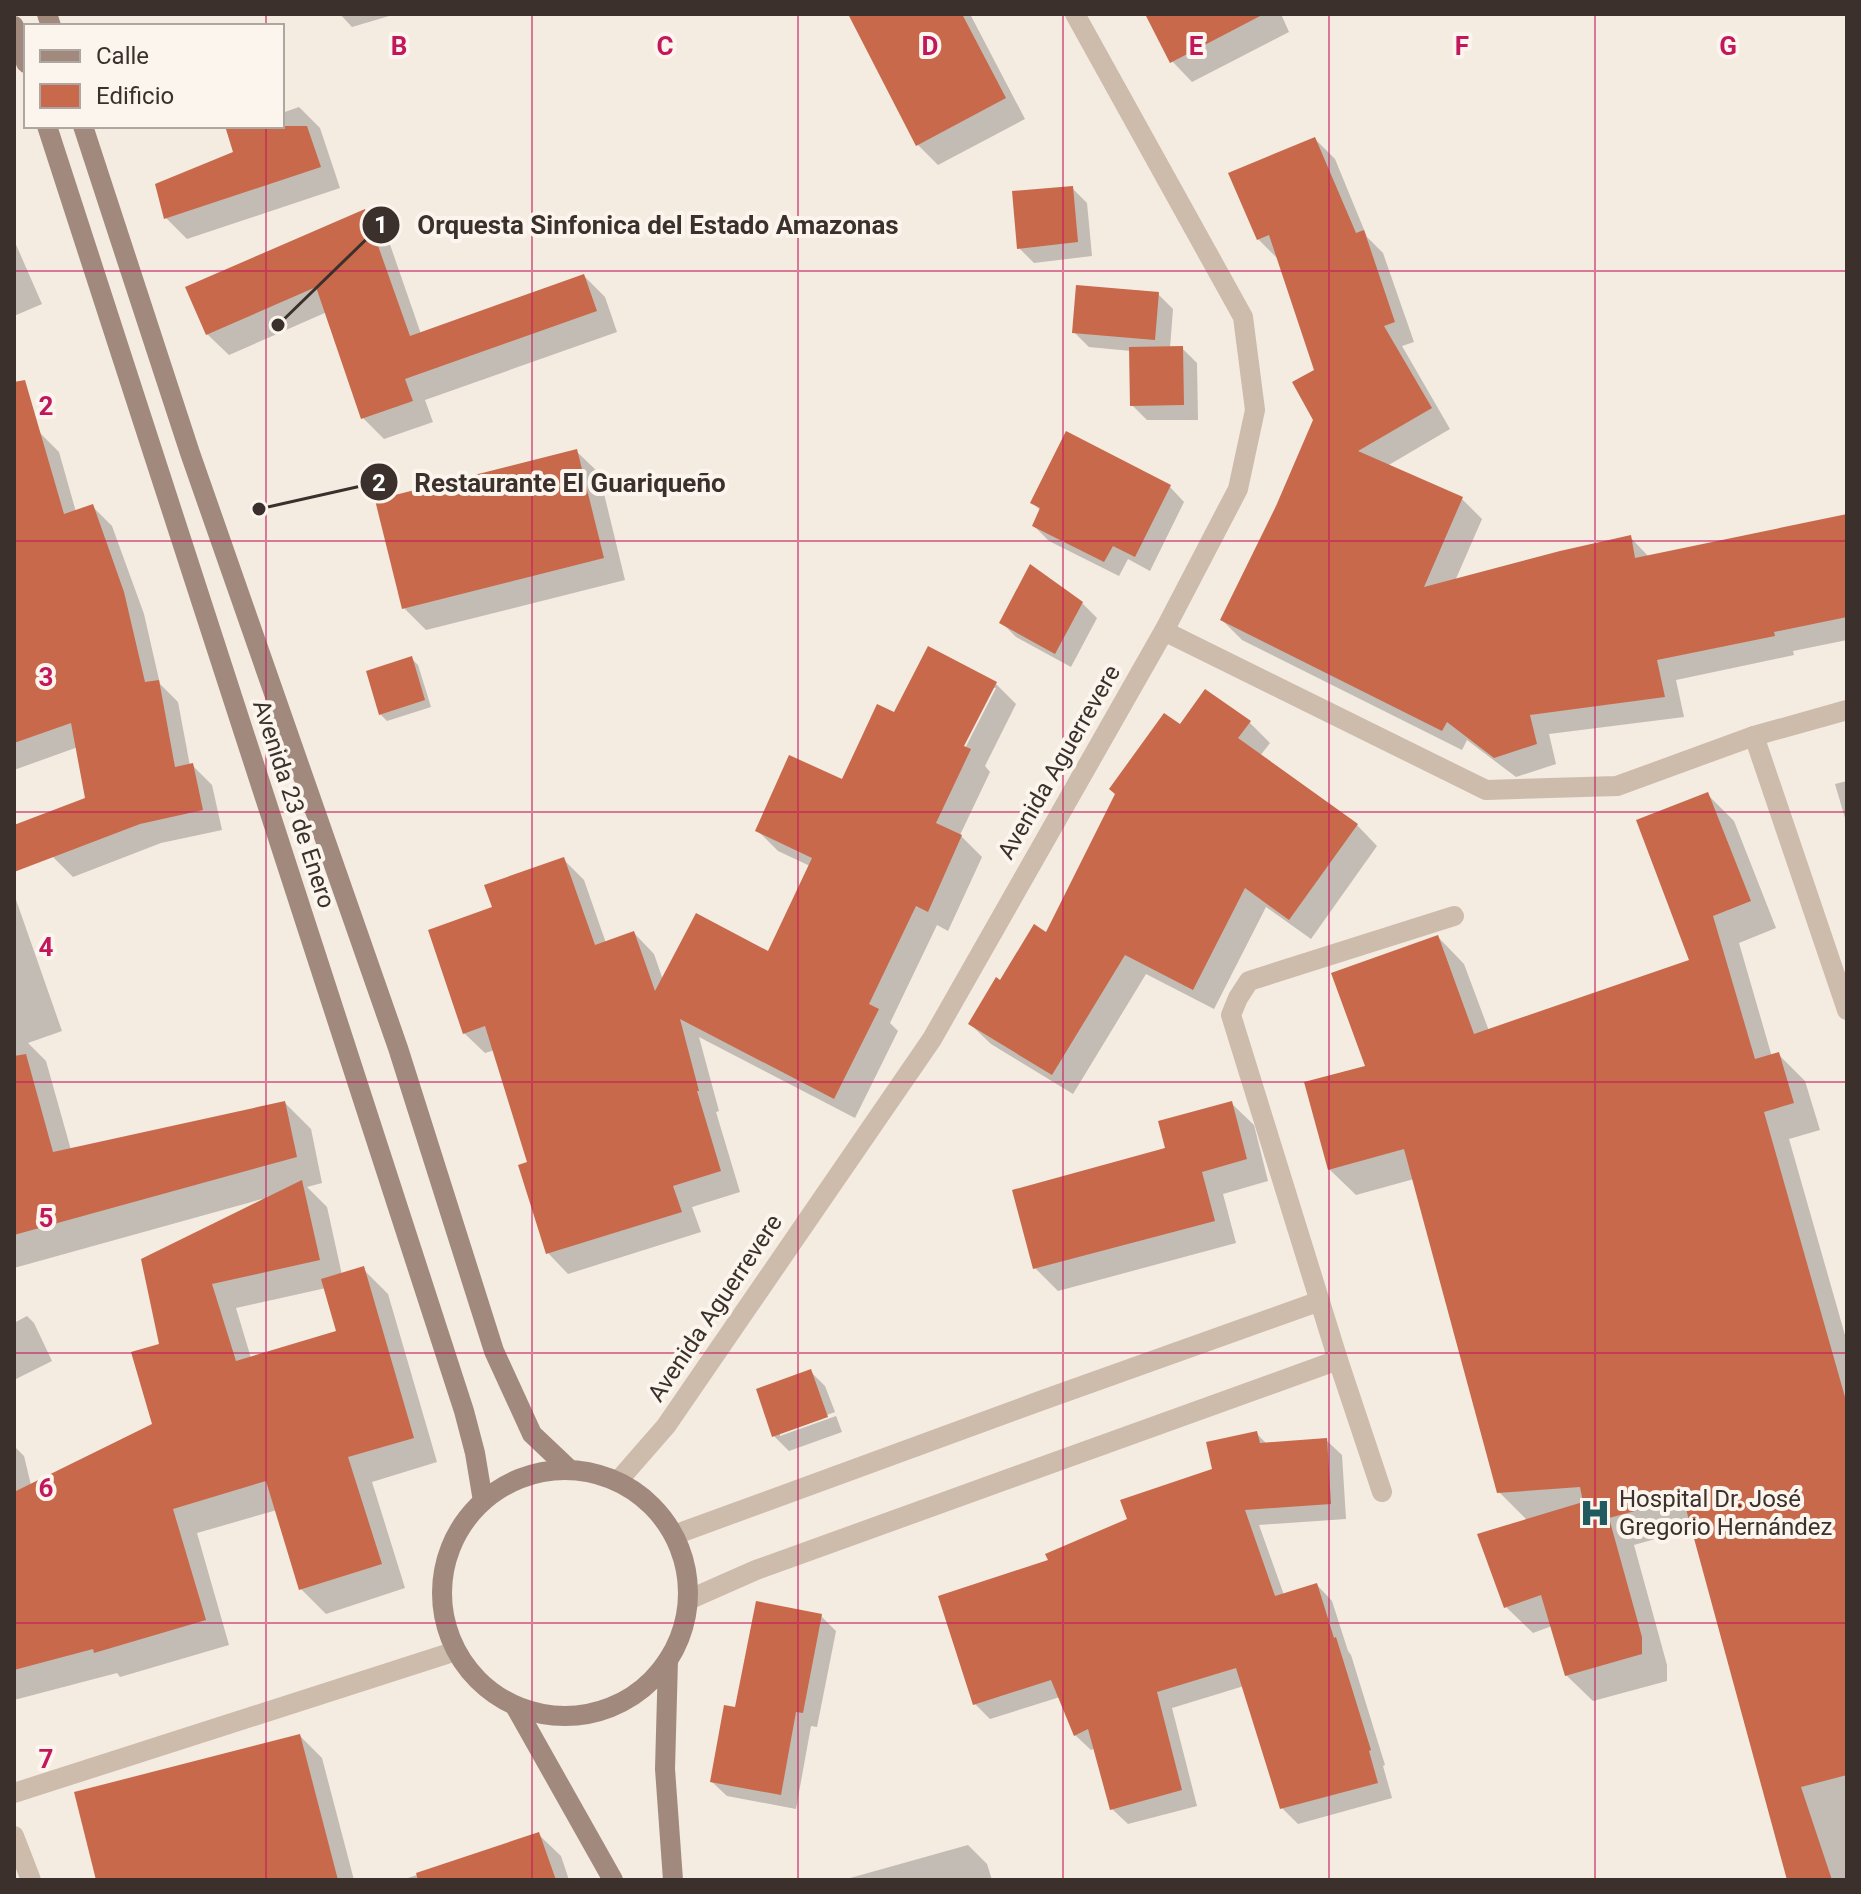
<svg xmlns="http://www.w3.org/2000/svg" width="1861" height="1894" font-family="Roboto,sans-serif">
	<rect width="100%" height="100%" fill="#f4ebe1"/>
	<g fill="#0003" fill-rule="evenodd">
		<polygon points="340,14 396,14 352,27"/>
		<polygon points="850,14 970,14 1025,119 938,165 918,145"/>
		<polygon points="1147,14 1281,14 1289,32 1192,82 1172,61"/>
		<polygon points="299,107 320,128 340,188 187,239 166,218 236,153 245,126 282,126 282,113"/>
		<polygon points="1315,139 1335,159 1367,237 1383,253 1414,342 1402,346 1450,429 1387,466 1462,499 1482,519 1455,581 1630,537 1649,557 1847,516 1847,640 1793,651 1794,655 1676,680 1684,717 1549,734 1556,764 1516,777 1467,740 1462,750 1242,640 1222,620 1278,507 1316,420 1316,371 1279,260 1258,239"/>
		<polygon points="1072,188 1087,203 1092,256 1034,263 1019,248"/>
		<polygon points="365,211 386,233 421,334 584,276 605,297 617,332 425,400 433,422 384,439 363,418 327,312 229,355 207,334"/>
		<polygon points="14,240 42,304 14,316"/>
		<polygon points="1158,294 1173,309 1170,348 1182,348 1197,363 1198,420 1147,420 1132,405 1131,351 1089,347 1074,332"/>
		<polygon points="14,374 31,435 39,432 59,452 76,512 92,506 112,526 144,614 160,684 178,702 190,766 192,765 212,785 222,830 161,843 73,877 53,857 87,799 78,747 14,770"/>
		<polygon points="576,451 599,473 625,580 426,630 404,608"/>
		<polygon points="1170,487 1184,502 1150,571 1128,559 1119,576 1049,541 1034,526 1041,511 1033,503"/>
		<polygon points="1082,603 1097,618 1071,667 1016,637 1001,622"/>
		<polygon points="411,658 418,665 431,707 387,721 380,714"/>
		<path d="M996 684 1016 704 985 766 990 772 960 835 982 857 948 931 937 925 890 1023 898 1031 855 1118 699 1037 719 1111 716 1112 740 1192 692 1207 701 1232 568 1274 548 1253 530 1164 495 1050 485 1053 464 1033 495 908 564 860 584 880 606 943 634 933 654 954 663 980 769 953 810 866 778 851 757 830 843 782 895 715ZM991 688H996L961 756 958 754Z"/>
		<polygon points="1249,722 1270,743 1260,756 1357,825 1377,846 1311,939 1266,907 1214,1009 1146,974 1073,1094 991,1044 970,1024 1001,983 1047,934 1180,727"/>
		<polygon points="1847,781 1847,825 1835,784"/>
		<polygon points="1708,795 1734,821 1776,928 1739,943 1772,1057 1779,1055 1805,1081 1820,1130 1789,1139 1847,1342 1847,1880 1790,1880 1694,1528 1634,1545 1667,1665 1667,1681 1593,1701 1566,1675 1552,1626 1533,1633 1506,1607 1528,1521 1499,1492 1414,1179 1356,1195 1329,1169 1368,1067 1438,937 1464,964 1489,1031 1692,962"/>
		<path d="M14 894 62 1031 28 1043 46 1061 71 1150 285 1103 311 1129 322 1183 307 1187 327 1207 342 1275 363 1269 388 1294 437 1462 372 1482 405 1588 326 1614 301 1589 277 1510 197 1533 229 1645 120 1677 117 1673 14 1700V1446L24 1456 31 1485 154 1425 162 1345 263 1201 262 1199 14 1268ZM326 1288 338 1332 251 1358 236 1308Z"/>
		<polygon points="1231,1103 1254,1125 1268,1181 1223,1194 1236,1243 1058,1291 1035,1268 1168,1149"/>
		<polygon points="27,1316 34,1323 52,1361 14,1380 14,1323"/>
		<polygon points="810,1371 825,1386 835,1412 780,1432 780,1436 836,1416 842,1432 789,1451 774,1436"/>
		<polygon points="1257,1434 1268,1445 1326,1440 1342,1455 1346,1519 1259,1525 1284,1595 1317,1585 1332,1601 1348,1651 1351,1655 1385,1765 1383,1766 1392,1798 1298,1824 1282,1808 1244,1686 1172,1708 1197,1806 1128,1824 1112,1809 1096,1748 1091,1750 1075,1735 1060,1697 990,1719 975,1704 1050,1561 1129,1520 1214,1470"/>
		<polygon points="821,1616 836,1631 817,1727 811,1726 796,1809 727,1796 712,1782 736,1709"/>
		<polygon points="300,1736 322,1758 354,1880 98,1880"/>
		<polygon points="538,1834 561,1856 569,1880 402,1880"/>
		<polygon points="968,1845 987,1864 992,1880 843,1880"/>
	</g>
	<g fill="#c8694b">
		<polygon points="848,14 962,14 1006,98 916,146"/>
		<polygon points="1145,14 1264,14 1170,63"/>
		<polygon points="225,126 307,126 321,167 164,219 155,184 233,152"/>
		<polygon points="1315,137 1356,233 1364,230 1395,322 1384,326 1432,408 1358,451 1463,497 1424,587 1560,551 1631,535 1635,558 1847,514 1847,617 1774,632 1775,636 1657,660 1665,697 1530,715 1537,744 1494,758 1447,722 1442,731 1220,620 1276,506 1313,420 1292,382 1314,370 1269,235 1257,240 1228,173"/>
		<polygon points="1073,186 1078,242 1017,249 1012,191"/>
		<polygon points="365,209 410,336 584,274 597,311 405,379 413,401 361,419 316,287 206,335 185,287"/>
		<polygon points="1076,285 1159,292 1155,340 1072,333"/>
		<polygon points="1183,346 1184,405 1130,406 1129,347"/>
		<polygon points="25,380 64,514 93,504 124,592 145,682 159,680 175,767 193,763 203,810 140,824 14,872 14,825 85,798 71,723 14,743 14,382"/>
		<polygon points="1066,431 1171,485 1135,557 1113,546 1104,562 1032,526 1040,508 1030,503"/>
		<polygon points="577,449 604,558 402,609 375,500"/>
		<polygon points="1030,564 1083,602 1055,654 999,623"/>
		<polygon points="928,646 997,682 964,746 971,749 936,823 962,835 928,912 916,906 869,1004 879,1009 834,1099 680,1019 699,1091 697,1091 721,1171 673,1186 682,1212 546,1254 518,1165 527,1162 485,1026 463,1034 428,930 492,907 484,885 564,857 595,945 634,931 655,991 696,913 768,951 812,858 755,831 789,755 842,779 877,704 894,712"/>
		<polygon points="412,656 425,700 379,715 366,671"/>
		<polygon points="1205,689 1251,721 1238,738 1358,824 1289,920 1245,888 1193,990 1125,955 1052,1075 968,1024 996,977 1000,980 1034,924 1046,932 1115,794 1109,789 1164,713 1180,724"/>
		<polygon points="1708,792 1751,901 1713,916 1755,1059 1779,1052 1794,1103 1764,1112 1847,1404 1847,1775 1801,1787 1832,1880 1787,1880 1683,1498 1609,1518 1642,1637 1642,1654 1565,1676 1541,1595 1504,1608 1477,1534 1583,1502 1580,1487 1497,1493 1404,1149 1328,1170 1304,1082 1365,1066 1331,973 1438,935 1474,1034 1689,960 1636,820"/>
		<polygon points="26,1054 53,1152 285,1101 297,1157 14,1235 14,1056"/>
		<polygon points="1232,1101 1247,1159 1202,1172 1215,1221 1033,1269 1012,1190 1165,1148 1158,1121"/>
		<polygon points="302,1180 320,1260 212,1284 236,1361 336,1331 321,1279 364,1266 414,1438 348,1457 382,1564 299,1590 266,1481 173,1509 206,1620 94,1653 93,1649 14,1670 14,1492 152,1424 131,1352 159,1344 141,1259"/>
		<polygon points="811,1369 828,1417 772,1437 756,1389"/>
		<polygon points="1257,1431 1260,1443 1327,1438 1331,1504 1245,1510 1275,1596 1317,1583 1334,1638 1336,1637 1371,1750 1369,1751 1378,1783 1280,1809 1236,1668 1157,1692 1182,1790 1110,1810 1088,1729 1074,1736 1051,1680 973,1705 938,1596 1048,1560 1045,1554 1127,1519 1120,1500 1212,1469 1206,1442"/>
		<polygon points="756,1601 822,1614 803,1713 796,1712 781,1795 710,1782 724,1705 735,1707"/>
		<polygon points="300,1734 338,1880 96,1880 74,1792"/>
		<polygon points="539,1832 556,1880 418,1880 416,1873"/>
	</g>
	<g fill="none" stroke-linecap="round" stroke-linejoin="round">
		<g stroke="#cdbbac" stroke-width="20">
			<polyline points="1164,631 1486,790 1617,786 1754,736 1847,710"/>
			<polyline points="1754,736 1847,1010"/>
			<polyline points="618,1481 666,1426 932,1039 1164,631 1238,489 1255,410 1243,317 1075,14"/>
			<polyline points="1382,1492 1338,1360 1231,1015 1238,998 1249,981 1454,916"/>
			<polyline points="674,1535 1040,1401 1320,1301"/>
			<polyline points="688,1600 756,1570 1338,1360"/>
			<polyline points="14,1793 456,1651"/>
			<polyline points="14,1836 31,1880"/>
		</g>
		<g stroke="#a18a7d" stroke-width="20">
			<polyline points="47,14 51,26"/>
			<polyline points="14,26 26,63"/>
			<polyline points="47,126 464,1411 475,1453 483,1501"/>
			<polyline points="83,126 190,453 398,1048 494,1351 532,1434 569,1469"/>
			<circle cx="565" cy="1593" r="123"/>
			<polyline points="668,1660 665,1769 673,1880"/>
			<polyline points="515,1706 613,1880"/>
		</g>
	</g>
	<path fill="none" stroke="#c2185b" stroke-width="2" stroke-opacity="0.55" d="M266 14V26M532 14V1880M798 14V1880M1063 14V1880M1329 14V1880M1595 14V1880M266 126V1880M14 271H1847M14 541H1847M14 812H1847M14 1082H1847M14 1353H1847M14 1623H1847"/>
	<defs>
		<g id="hospital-bare" transform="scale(2.4)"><path d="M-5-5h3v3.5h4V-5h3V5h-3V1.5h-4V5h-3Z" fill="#1f5a5e" stroke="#fbf5ee" stroke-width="2.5" paint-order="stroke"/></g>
	</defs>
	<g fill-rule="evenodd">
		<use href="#hospital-bare" x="1595" y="1513"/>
	</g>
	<g text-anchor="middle" stroke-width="8" stroke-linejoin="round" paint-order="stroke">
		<g font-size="24" fill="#3b302b" stroke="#fbf5ee">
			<text transform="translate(1059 762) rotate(-60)" y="8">Avenida Aguerrevere</text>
			<text transform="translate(294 804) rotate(72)" y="8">Avenida 23 de Enero</text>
			<text transform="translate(715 1308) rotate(-56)" y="8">Avenida Aguerrevere</text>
		</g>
		<g font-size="24" fill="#3b302b" stroke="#fbf5ee" text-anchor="start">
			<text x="1619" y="1507">Hospital Dr. José<tspan x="1619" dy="28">Gregorio Hernández</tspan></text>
		</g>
	</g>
	<g font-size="26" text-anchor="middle" font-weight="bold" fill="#c2185b" stroke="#fbf5ee" stroke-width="8" stroke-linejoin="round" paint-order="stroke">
		<text x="399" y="55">B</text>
		<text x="665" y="55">C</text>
		<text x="930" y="55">D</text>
		<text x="1196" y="55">E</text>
		<text x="1462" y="55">F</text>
		<text x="1728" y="55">G</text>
		<text x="46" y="415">2</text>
		<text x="46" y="686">3</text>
		<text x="46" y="956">4</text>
		<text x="46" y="1227">5</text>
		<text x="46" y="1497">6</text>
		<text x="46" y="1768">7</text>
	</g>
	<path fill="none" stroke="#3b302b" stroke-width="3" d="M278 325L381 225M259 509L379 482"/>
	<g fill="#3b302b" stroke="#fbf5ee" stroke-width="3">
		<circle cx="278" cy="325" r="8"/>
		<circle cx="259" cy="509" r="8"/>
		<circle cx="381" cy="225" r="20"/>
		<circle cx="379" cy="482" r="20"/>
	</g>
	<g font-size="24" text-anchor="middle" font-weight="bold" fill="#fff">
		<text x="381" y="233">1</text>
		<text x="379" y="491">2</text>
	</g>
	<g font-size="26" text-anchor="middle" font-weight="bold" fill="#3b302b" stroke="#fbf5ee" stroke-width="8" stroke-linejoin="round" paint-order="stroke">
		<text x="658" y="234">Orquesta Sinfonica del Estado Amazonas</text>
		<text x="570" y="492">Restaurante El Guariqueño</text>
	</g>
	<rect width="1861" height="1894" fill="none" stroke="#3b302b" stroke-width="32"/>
	<rect x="24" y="24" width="260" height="104" fill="#fbf5ee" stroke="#aea6a0" stroke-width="2"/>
	<rect x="40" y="50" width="40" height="12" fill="#a18a7d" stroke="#aea6a0" stroke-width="2"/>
	<text x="96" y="64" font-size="24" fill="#3b302b">Calle</text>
	<rect x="40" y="84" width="40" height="24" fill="#c8694b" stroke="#aea6a0" stroke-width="2"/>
	<text x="96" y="104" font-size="24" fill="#3b302b">Edificio</text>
</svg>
